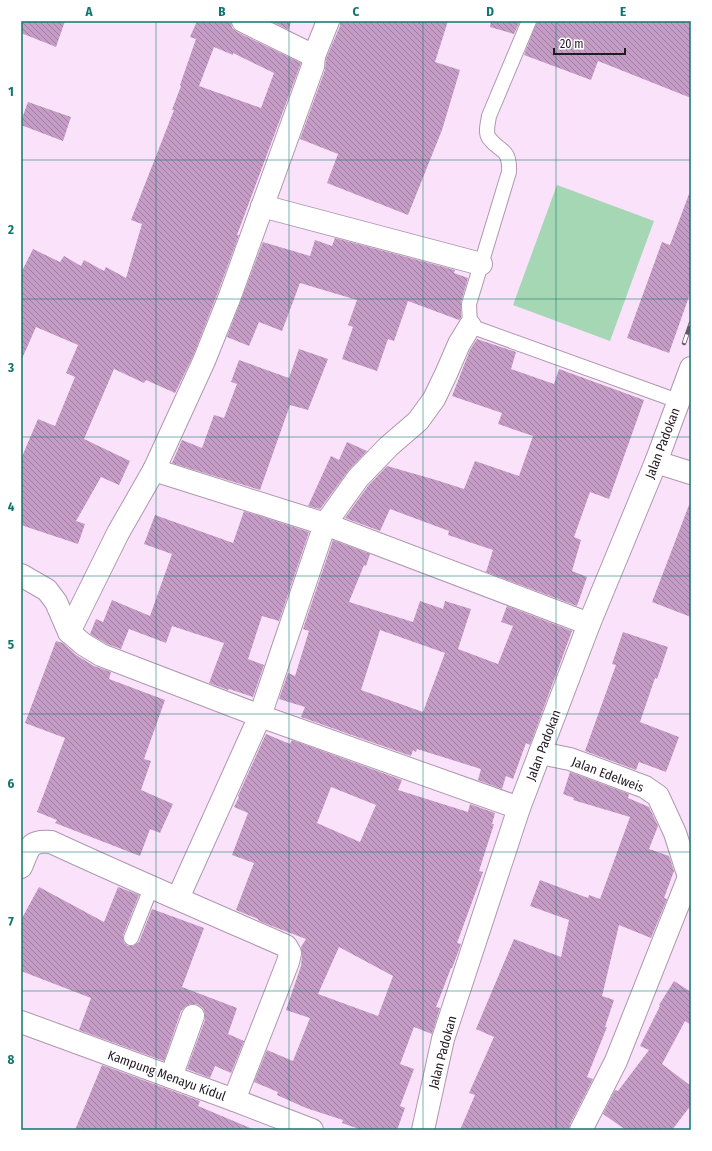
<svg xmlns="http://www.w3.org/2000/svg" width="712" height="1151" font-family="'Fira Sans Condensed',sans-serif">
	<defs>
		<pattern id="building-back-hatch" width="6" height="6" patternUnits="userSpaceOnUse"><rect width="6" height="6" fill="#c49cc5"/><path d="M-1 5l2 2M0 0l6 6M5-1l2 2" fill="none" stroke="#9f7ea0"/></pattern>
	</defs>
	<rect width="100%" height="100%" fill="#fae2fa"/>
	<polygon fill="#a5d7b4" points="557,185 654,221 610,341 513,305"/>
	<g fill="url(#building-back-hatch)" fill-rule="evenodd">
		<polygon points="21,21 65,21 56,47 21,33"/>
		<path d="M197 21H231L232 28 237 32 301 63 237 235H239L218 292 193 356 175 393 146 380 144 383 114 369 84 439 130 461 119 485 101 477 76 521 85 524 78 544 21 525V459L38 419 55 426 75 377 66 373 78 345 36 327 21 361V273L33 249 60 262 64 256 81 266 84 260 104 271 106 267 126 278 142 224 131 220 174 110H172L181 86 180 85 196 39 190 37ZM214 47 233 55V53L274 73 261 108 199 86Z"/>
		<polygon points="271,21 291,21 289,30"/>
		<polygon points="340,21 448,21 435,62 460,70 442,130 408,215 327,183 338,154 300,139 325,70 326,59 340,26"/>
		<polygon points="491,21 520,21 514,34 490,27"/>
		<polygon points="537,21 691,21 691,98 598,61 591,80 524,55"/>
		<polygon points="28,102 71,117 63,141 21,125 21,121"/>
		<polygon points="689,194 691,194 691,291 669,353 627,338 662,242 670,245"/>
		<polygon points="335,238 455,270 454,273 468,278 461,302 461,318 459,320 408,301 394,341 388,339 377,371 342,359 353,327 348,325 357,300 300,283 282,331 259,322 249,346 227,337 263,242 310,256 315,240 332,246"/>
		<polygon points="477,339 516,352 511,369 554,384 559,369 644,400 609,499 590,492 574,537 581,540 572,571 587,577 577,606 486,572 493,550 448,535 449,531 390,509 380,531 345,518 368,486 387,466 436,480 464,489 475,461 519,476 533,436 498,424 502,413 452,396 470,350"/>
		<polygon points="299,349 328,359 308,410 290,405 260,490 172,463 182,440 202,448 214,415 224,418 237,384 231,382 239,360 289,378"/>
		<polygon points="347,442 367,451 348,471 320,509 308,506 331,456 339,460"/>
		<polygon points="689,505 691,505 691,617 652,602"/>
		<polygon points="244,511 309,532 279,621 262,616 248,659 264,665 253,697 229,689 228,690 209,683 224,643 172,626 166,643 129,629 121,649 107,644 90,634 96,619 103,622 112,600 150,616 172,554 144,544 155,515 233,543"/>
		<path d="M333 540 370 554 366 566 364 565 349 602 413 622 420 601 443 609 445 601 471 609 458 649 498 664 513 626 501 622 507 606 572 631 530 745 526 743 513 779 506 776 502 789 478 780 481 769 417 749 416 752 413 750 411 756 301 717 305 707 279 699 288 673 295 676 309 631 303 629ZM380 630 445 653 423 712 361 690Z"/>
		<polygon points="623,632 668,647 657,679 655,678 640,722 679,737 666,772 639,762 636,770 585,751 616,665 612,664"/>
		<polygon points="56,641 63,643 76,655 94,666 111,672 109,679 165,700 144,759 151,761 141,790 173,804 160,833 150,829 140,856 55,823 57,820 37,812 65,738 25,723"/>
		<path d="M266 734 290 744 292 740 402 780 398 790 468 812 470 804 495 813 492 824H494L479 871 483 872 457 943 461 944 457 955 452 968H451L436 1007 440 1008 432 1034 414 1027 400 1064 414 1069 400 1106 405 1108 397 1130H362L342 1123 343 1120 306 1108 277 1095 278 1092 254 1082 267 1050 293 1061 310 1018 286 1010 301 966 302 955 301 947 306 939 264 923 258 920V919L236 910 254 863 232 855 248 813 234 807 239 797 238 796ZM331 787 376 805 360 842 317 823ZM339 947 393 976 378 1016 318 994Z"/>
		<polygon points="570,772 629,794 628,798 649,807 658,826 649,849 669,856 674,871 664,898 667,899 651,938 619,925 602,996 614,1000 605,1027 607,1027 587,1077 593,1079 570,1124 569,1130 460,1130 475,1095 469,1093 494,1037 476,1029 514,939 561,957 569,920 530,906 540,880 588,898 589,895 600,899 630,817 573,800 574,798 563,794"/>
		<polygon points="39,887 104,922 118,887 139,895 123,935 124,943 128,946 133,946 139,942 152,909 204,928 182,987 237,1008 228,1034 244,1041 231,1073 215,1066 210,1078 187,1069 205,1020 205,1014 203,1008 197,1004 190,1004 185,1007 181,1011 164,1061 79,1030 91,998 21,971 21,920"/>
		<polygon points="674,981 691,992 691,1025 685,1021 662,1064 691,1086 691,1105 672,1130 626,1130 603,1114 615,1090 618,1091 649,1050 640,1046 660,1006 659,1005"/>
		<polygon points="102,1065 200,1101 198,1106 255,1130 75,1130"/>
	</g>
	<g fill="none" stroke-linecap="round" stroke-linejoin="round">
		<g stroke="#ae98ae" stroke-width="16">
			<g id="lane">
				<path d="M529 21 489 116C488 123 485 132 489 138 500 153 510 147 509 172L469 304 470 326 678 401"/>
				<polyline points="131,938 151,888"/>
			</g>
		</g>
		<g stroke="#ae98ae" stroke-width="24">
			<g id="street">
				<polyline points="243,21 314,56"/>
				<polyline points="262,206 481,264"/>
				<polyline points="656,462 691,473"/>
				<polyline points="154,470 325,524 589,624"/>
				<polyline points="21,575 47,590 56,602 69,632 83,644 101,655 260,716 519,808"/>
				<polyline points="69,632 118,533 154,470 204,361 230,296 313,66 314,56 328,21"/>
				<polyline points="540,753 570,759 645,787 658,796 675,833 689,877 691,878"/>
				<path d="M21 867C29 849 28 840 51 842 129 878 208 912 286 946L290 953 288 962 234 1100"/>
				<polyline points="178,898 260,716 325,524 358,478 389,446 418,421 434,399 446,374 459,344 470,326"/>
				<polyline points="21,1022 234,1100 312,1130"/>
				<polyline points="171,1077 193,1016"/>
				<polyline points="581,1130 616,1061 689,877"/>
			</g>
		</g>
		<g stroke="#ae98ae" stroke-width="24">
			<polyline id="secondary" points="423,1130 443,1039 519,808 589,624 656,462 691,368"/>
		</g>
		<use href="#lane" stroke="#fff" stroke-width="14"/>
		<use href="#street" stroke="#fff" stroke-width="22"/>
		<use href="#secondary" stroke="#fff" stroke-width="22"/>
		<g stroke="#675a67" stroke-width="4.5">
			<polyline id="rail" points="684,343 691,323"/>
		</g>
		<use href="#rail" stroke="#fff" stroke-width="3" stroke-dasharray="9" stroke-linecap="butt"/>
	</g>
	<path fill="none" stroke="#0f766e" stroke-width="1" stroke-opacity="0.55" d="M156 21V1130M289 21V1130M423 21V1130M556 21V1130M21 160H691M21 299H691M21 437H691M21 576H691M21 714H691M21 852H691M21 991H691"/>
	<g text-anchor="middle" stroke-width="3" stroke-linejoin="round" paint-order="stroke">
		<g font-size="13" fill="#221a22" stroke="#fff">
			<text transform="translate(662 443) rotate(-69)" y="5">Jalan Padokan</text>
			<text transform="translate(543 745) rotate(-69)" y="5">Jalan Padokan</text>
			<text transform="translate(608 774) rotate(21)" y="5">Jalan Edelweis</text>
			<text transform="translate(442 1052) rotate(-75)" y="5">Jalan Padokan</text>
			<text transform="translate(167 1075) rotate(20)" y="5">Kampung Menayu Kidul</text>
		</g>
	</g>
	<rect width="712" height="1151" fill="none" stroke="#ffffff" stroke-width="44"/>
	<path d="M554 48v6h71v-6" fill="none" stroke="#221a22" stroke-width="2"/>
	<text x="560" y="48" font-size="12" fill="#221a22" stroke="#ffffff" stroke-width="3" paint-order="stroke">20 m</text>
	<rect x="22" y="22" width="668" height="1107" fill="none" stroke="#0f766e" stroke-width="1.5"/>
	<g font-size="13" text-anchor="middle" font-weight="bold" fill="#0f766e">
		<text x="89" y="16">A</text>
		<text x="222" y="16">B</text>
		<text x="356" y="16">C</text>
		<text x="490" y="16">D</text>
		<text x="623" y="16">E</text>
		<text x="11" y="96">1</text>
		<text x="11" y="234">2</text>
		<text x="11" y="372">3</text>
		<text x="11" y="511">4</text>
		<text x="11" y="649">5</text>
		<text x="11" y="788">6</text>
		<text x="11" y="926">7</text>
		<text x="11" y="1064">8</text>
	</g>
</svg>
